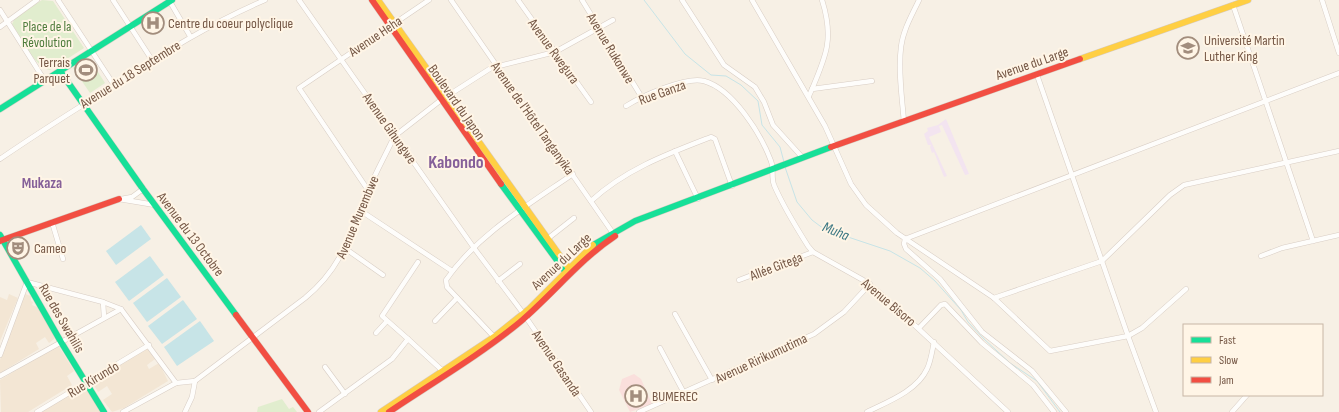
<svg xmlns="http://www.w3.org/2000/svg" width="1339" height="412" font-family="'Sofia Sans Condensed',sans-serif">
	<rect width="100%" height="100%" fill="#f7f0e5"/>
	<g fill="#f3e6d4">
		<polygon points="9,294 18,298 0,341 0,297 7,300"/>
		<polygon points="25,294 31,296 31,301 33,302 32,305 37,307 55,336 54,339 49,343 45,337 36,343 39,349 0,373 0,360"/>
		<polygon points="58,345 74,371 67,376 72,385 28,412 1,412 0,380"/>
		<polygon points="147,348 155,359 147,365 149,369 159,363 168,381 124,408 112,412 103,400 112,394 107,386 98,392 92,382"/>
		<polygon points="81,388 86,388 101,412 40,412"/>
	</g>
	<polygon fill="#f3e4f0" points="946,119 969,174 965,175 942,125 939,126 941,132 929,137 947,176 944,177 934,152 932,153 930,147 931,145 928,145 924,134 928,131 927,128 938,125"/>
	<polygon fill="#fadfdc" points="634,374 641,379 652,404 630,412 619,390 622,379"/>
	<g fill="#e1edce">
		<path d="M42 0 53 1 84 48 50 70C36 69 20 36 12 24L15 18Z"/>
		<polygon points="89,58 105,83 90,93 73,68"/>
		<polygon points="282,399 289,409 293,407 297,412 257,412 258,407"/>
	</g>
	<g fill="#c7e4e7">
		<polygon points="141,225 151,239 116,265 106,251"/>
		<polygon points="150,256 164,275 129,301 115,282"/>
		<polygon points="167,278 181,297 147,322 133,303"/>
		<polygon points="183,300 197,319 162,344 148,326"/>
		<polygon points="200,321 214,341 177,366 164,347"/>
	</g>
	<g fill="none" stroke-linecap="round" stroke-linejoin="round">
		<g stroke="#c7e4e7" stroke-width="1">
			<polyline points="644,0 685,54 711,75 726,76 741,85 758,101 762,125 780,147 784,162"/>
			<polyline points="785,167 797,202 812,220 824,229 890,251 920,268 935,281 961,310 968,322 984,339 1010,363 1037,381 1060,412"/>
		</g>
		<g stroke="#d8cdc4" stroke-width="5.5">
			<g id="street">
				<polyline points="58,0 114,85"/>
				<polyline points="113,0 152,60"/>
				<polyline points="169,0 190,36"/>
				<polyline points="299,0 474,248 523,313 591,412"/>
				<polyline points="451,0 615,236"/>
				<polyline points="518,0 591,102"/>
				<polyline points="582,0 641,96"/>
				<polyline points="682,0 724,65 755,87 764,102 773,125 802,157"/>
				<polyline points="752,0 825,126 851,184 866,205 897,233 994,298 1050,351 1128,336 1156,412"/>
				<polyline points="1322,0 1339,53"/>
				<polyline points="1233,5 1313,241"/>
				<polyline points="0,10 45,81"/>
				<polyline points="0,27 37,0"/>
				<polyline points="1037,75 1128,336 1142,328 1186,289"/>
				<polyline points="812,89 872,81"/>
				<path d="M809 96C825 58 835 41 822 0"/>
				<path d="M626 106C642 96 686 76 704 81 733 89 761 134 771 161 774 169 771 177 774 185 783 206 796 227 808 246L813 252 863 280 880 293 1008 412"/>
				<path d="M904 122C902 97 898 71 901 47 903 30 912 15 919 0"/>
				<polyline points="675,151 698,199"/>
				<path d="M0 159C38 133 76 109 115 85 165 52 209 24 265 0"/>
				<polyline points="368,190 299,88 429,0"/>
				<polyline points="119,199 155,205"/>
				<polyline points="121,199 132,197 143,189"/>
				<path d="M591 201C626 169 667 154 711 137L715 139 732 186"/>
				<polyline points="361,211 452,271"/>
				<polyline points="52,222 63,259"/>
				<polyline points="546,240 574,218"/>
				<polyline points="346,249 383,275"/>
				<polyline points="1261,256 1282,248 1339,235"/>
				<polyline points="739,280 813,252"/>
				<polyline points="498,281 520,264"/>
				<polyline points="994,298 1102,261 1170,195 1184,185 1339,151"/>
				<polyline points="103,302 104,317"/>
				<polyline points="675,314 712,380"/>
				<polyline points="435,321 457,298"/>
				<polyline points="919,328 941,305 945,304 982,343 1033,385 1054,412"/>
				<polyline points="376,333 387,321"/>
				<polyline points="408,339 382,316 418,262"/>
				<path d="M496 339 447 287 446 280C477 235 528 205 573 174"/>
				<polyline points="660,348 684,393"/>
				<polyline points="0,355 27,282 103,302 121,309 176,383 195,381"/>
				<polyline points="325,367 345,394"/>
				<polyline points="0,376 121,309"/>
				<polyline points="37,412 149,345"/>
				<polyline points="123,412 176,383"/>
				<path d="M185 412 192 397 195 381 305 298C342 268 351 233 368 191 375 174 384 158 392 141L396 135 441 100 491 68 555 52 613 20"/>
				<polyline points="319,412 392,359 408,339 445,373"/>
				<polyline points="639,412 814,334 844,312 870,284"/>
				<path d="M867 412C887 402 917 391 927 369 931 361 932 351 934 342"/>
				<polyline points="1066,412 1032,371 982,332 940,279 906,249 904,244 905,239 1339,73"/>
				<polyline points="1232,412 1247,395"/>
			</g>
		</g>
		<g stroke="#d6ccc2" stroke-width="7">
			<g id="fast">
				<polyline points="60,71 143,189 236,315"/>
				<polyline points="0,109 172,0"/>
				<polyline points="501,184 567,274"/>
				<polyline points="0,235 61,342 104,412"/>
				<polyline points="593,245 635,221 831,147"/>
			</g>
		</g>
		<g stroke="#d6ccc2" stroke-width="7">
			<g id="slow">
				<polyline points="378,0 570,270"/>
				<polyline points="1080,59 1248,0"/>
				<polyline points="381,412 494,337 529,309 593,245"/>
			</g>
		</g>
		<g stroke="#d6ccc2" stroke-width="7">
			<g id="jam">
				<polyline points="372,0 501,184"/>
				<polyline points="831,147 1080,59"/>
				<polyline points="0,241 119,199"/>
				<polyline points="236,315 308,412"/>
				<path d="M389 412C432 383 480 355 520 322 553 294 579 260 615 236"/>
			</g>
		</g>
		<use href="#street" stroke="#fefdfb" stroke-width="4.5"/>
		<use href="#fast" stroke="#16e098" stroke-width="6"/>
		<use href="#slow" stroke="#ffcf43" stroke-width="6"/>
		<use href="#jam" stroke="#f24e42" stroke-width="6"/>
	</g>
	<defs>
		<g id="hospital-ring" transform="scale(1.15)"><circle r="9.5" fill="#fff5e6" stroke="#a28d7d" stroke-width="1.5"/><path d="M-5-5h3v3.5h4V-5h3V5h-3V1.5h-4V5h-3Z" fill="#a28d7d"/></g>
		<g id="university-ring" transform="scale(1.15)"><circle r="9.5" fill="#fff5e6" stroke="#a28d7d" stroke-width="1.5"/><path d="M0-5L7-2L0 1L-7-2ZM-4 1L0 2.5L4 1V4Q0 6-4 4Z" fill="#a28d7d"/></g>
		<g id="stadium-ring" transform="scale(1.15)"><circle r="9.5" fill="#fff5e6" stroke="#a28d7d" stroke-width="1.5"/><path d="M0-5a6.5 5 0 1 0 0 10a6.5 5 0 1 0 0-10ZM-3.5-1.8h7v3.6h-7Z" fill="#a28d7d"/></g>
		<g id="theatre-ring" transform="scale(1.15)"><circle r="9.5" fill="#fff5e6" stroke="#a28d7d" stroke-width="1.5"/><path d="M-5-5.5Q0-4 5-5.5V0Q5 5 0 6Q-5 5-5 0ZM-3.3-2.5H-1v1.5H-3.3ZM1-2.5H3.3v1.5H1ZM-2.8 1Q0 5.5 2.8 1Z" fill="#a28d7d"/></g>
	</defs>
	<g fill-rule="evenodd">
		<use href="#hospital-ring" x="153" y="23"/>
		<use href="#university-ring" x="1188" y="48"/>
		<use href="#stadium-ring" x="86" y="70"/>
		<use href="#theatre-ring" x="18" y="248"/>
		<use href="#hospital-ring" x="636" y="396"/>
	</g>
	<g text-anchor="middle" stroke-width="4" stroke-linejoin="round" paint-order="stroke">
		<g font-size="14" fill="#755745" stroke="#fff5e6" text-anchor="start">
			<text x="168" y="28">Centre du coeur polyclique</text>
			<text x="1204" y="45">Université Martin<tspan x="1204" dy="16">Luther King</tspan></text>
			<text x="70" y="67" text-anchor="end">Terrais<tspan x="70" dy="16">Parquet</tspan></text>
			<text x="34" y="253">Cameo</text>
			<text x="652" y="401">BUMEREC</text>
		</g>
		<g font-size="14" fill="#4e7c3c" stroke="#fff5e6">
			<text x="47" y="31">Place de la<tspan x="47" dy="16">Révolution</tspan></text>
		</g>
		<g font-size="14" fill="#755745" stroke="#fff5e6">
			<text transform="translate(375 36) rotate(-34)" y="5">Avenue Heha</text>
			<text transform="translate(611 48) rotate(59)" y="5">Avenue Rukonwe</text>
			<text transform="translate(554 51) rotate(54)" y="5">Avenue Rwegura</text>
			<text transform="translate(1032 63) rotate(-19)" y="5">Avenue du Large</text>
			<text transform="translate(130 74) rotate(-32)" y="5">Avenue du 18 Septembre</text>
			<text transform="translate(662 92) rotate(-20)" y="5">Rue Ganza</text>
			<text transform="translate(457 102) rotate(55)" y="5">Boulevard du Japon</text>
			<text transform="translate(533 118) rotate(55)" y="5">Avenue de l'Hôtel Tanganyika</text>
			<text transform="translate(390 128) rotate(55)" y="5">Avenue Gihungwe</text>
			<text transform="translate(357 217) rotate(-67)" y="5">Avenue Murembwe</text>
			<text transform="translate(191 234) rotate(53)" y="5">Avenue du 13 Octobre</text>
			<text transform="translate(561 261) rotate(-43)" y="5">Avenue du Large</text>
			<text transform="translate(776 266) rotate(-21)" y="5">Allée Gitega</text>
			<text transform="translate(889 302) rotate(40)" y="5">Avenue Bisoro</text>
			<text transform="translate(62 318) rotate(60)" y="5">Rue des Swahilis</text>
			<text transform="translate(761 358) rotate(-25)" y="5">Avenue Ririkumutima</text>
			<text transform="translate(557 363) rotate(56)" y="5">Avenue Gasanda</text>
			<text transform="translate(93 379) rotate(-31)" y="5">Rue Kirundo</text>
		</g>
		<g font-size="15" font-weight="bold" fill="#866099" stroke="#fff5e6">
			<text x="42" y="188">Mukaza</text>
		</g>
		<g font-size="15" font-style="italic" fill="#3b7783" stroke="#fff5e6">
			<text transform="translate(836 231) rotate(22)" y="5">Muha</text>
		</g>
		<g font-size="18" font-weight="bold" fill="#866099" stroke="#fff5e6">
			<text x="456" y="168">Kabondo</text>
		</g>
	</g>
	<rect x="1183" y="324" width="140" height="72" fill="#fff5e6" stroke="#c8b6a6"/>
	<rect x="1191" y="337" width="20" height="6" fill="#16e098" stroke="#c8b6a6"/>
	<text x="1219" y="344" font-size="12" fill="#755745">Fast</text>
	<rect x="1191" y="357" width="20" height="6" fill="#ffcf43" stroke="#c8b6a6"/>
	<text x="1219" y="364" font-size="12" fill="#755745">Slow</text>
	<rect x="1191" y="377" width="20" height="6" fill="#f24e42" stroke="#c8b6a6"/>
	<text x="1219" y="384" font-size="12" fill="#755745">Jam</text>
</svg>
